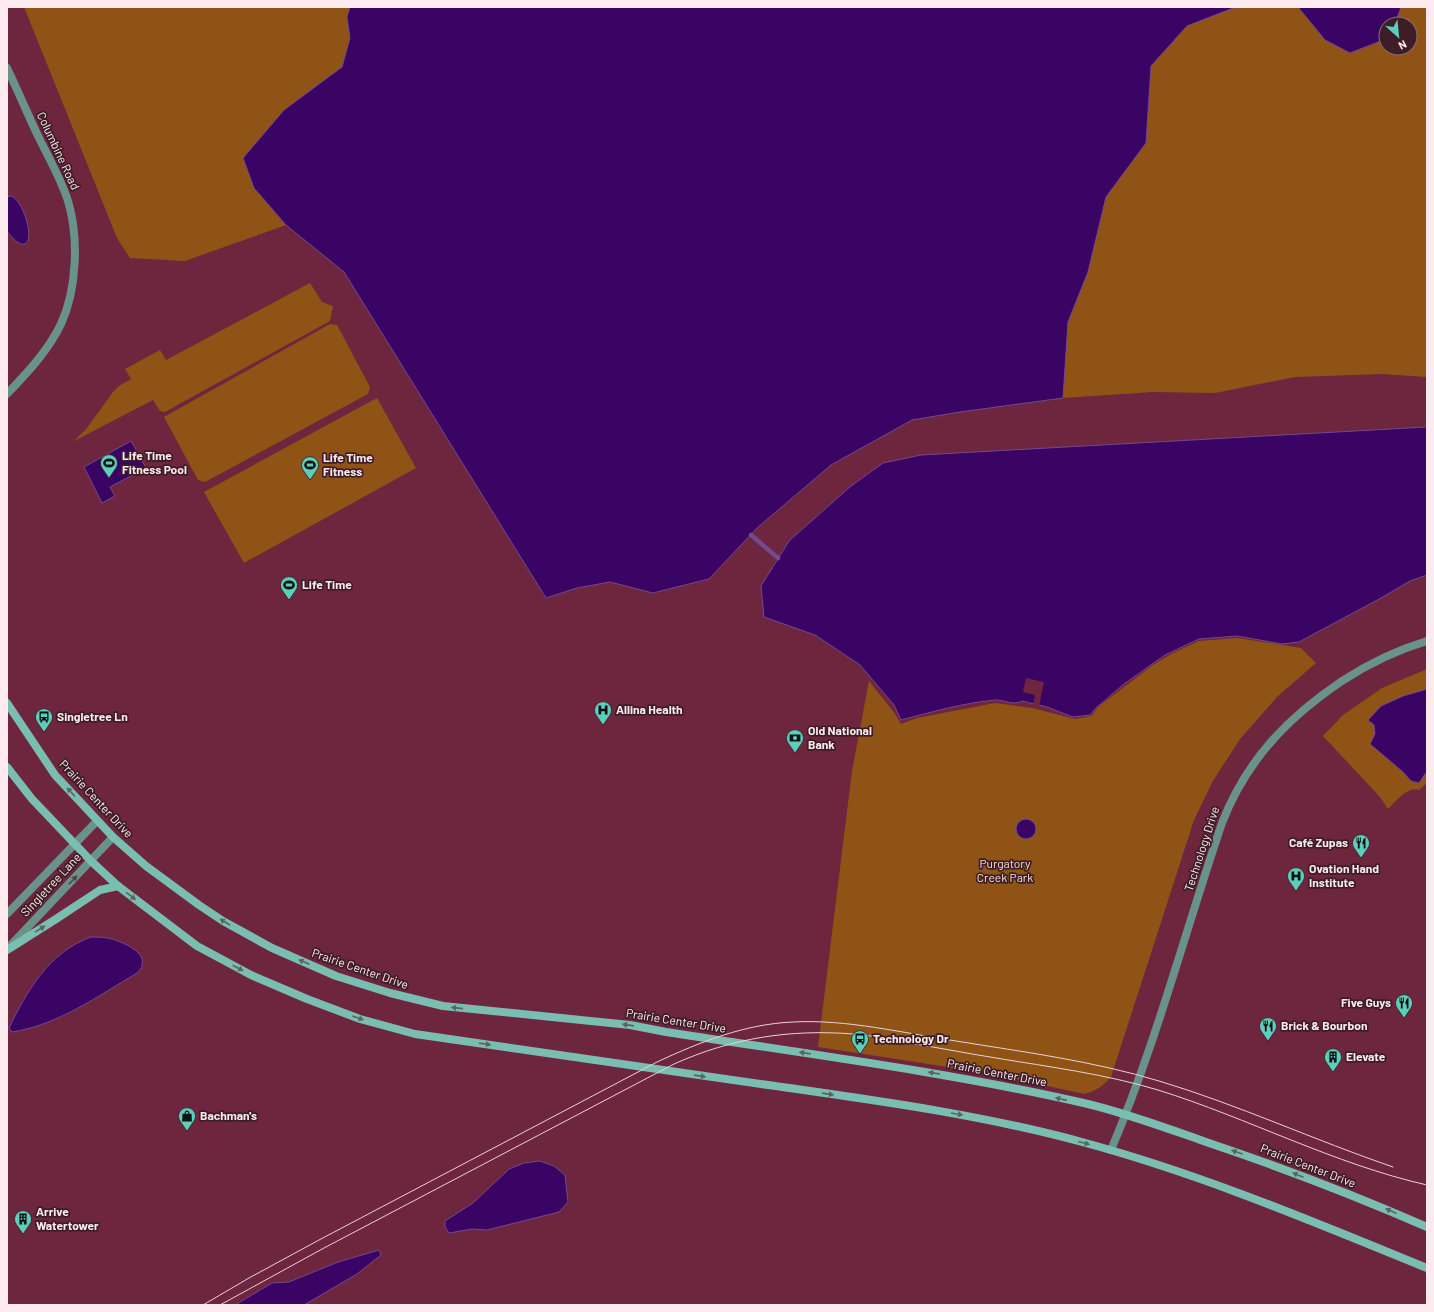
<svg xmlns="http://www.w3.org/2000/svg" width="1434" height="1312" font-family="Barlow,sans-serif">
	<rect width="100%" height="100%" fill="#6e253e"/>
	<g fill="#8f5415">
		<polygon points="24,7 350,7 347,17 350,38 342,67 284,110 254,188 286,225 185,261 130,258 117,238"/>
		<polygon points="1236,7 1298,7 1325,40 1350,53 1386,39 1386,48 1410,48 1410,24 1395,24 1401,7 1427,7 1427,377 1382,374 1295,377 1215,393 1153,392 1063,398 1068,322 1106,197 1146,143 1151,66 1187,26"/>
		<polygon points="310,283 322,302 333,306 330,321 165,412 160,411 153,400 74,441 87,428 113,392 119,386 131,379 125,369 160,350 166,360"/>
		<polygon points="330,324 337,325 370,387 368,394 205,482 198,480 164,417"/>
		<polygon points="377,398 416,468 244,563 204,492"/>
		<path d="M1238 638 1301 648 1316 663 1278 696 1240 739 1213 781 1194 820 1111 1077C1103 1086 1096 1091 1084 1094L993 1074 818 1047 852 771 869 681 893 711 901 724 917 718 995 703 1032 708 1075 719 1092 716 1098 707 1153 665 1173 653 1199 641Z"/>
		<path d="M1427 669V783L1419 790C1407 786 1396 802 1388 809L1380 797 1323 736 1343 715 1382 688Z"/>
	</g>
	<g fill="#390464" stroke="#74498d">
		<polygon points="350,7 1236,7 1187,26 1151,66 1146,143 1106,197 1088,272 1068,322 1063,398 960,412 912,420 831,465 757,528 709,579 653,593 610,582 577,588 546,598 344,272 286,225 254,188 243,158 284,110 342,67 350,38 347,17"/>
		<polygon points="1298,7 1401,7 1395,24 1386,24 1386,39 1350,53 1325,40"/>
		<path d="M10 196C21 197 32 230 28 240 23 252 10 235 7 231V197Z"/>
		<path d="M1427 427V575L1410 581 1381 598 1299 642 1282 644 1237 636 1199 639 1165 655 1124 684 1096 708 1090 715 1073 717 1047 707 1022 701C1013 706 1006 700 995 700 963 703 932 712 901 720L894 705 860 665 815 635 764 617 761 586 789 541 851 486 883 463 921 455Z"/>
		<polygon points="131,441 146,468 110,487 115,496 102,503 84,467"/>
		<polygon points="1427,689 1427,773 1425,774 1419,783 1411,781 1403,772 1370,744 1375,734 1374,725 1368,720 1381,706 1403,696"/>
		<circle cx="1026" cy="829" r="10"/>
		<path d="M91 937C96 937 102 937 107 938 118 940 146 950 142 965 142 968 139 971 137 973 98 996 58 1025 12 1032L9 1028C27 991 49 952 91 937Z"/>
		<polygon points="540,1161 554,1166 565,1175 568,1202 559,1212 487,1230 472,1229 449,1233 445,1227 445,1221 473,1203 509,1169 524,1163"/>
		<polygon points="379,1250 381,1255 357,1274 304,1305 235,1305 272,1283 289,1282 338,1262"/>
	</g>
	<polygon fill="#6e253e" points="1026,678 1044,682 1039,707 1033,706 1035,695 1023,692"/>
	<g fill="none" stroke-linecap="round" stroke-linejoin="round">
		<polyline stroke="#74498d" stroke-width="4.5" points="751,535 778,558"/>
		<g stroke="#68928a" stroke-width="8">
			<path d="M7 68C18 91 28 115 39 138 49 158 61 179 68 201 79 238 77 289 61 324 48 351 27 373 7 394"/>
			<polyline points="7,914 97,821"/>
			<polyline points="9,947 113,837"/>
			<path d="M1111 1150C1156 1044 1185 932 1222 823 1246 761 1287 718 1342 681 1368 664 1397 650 1427 641"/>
		</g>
		<g stroke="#79beb1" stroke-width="8">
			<path d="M7 703 55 775 113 837 146 866 199 905 223 921 272 948 336 976 390 993 443 1006 630 1025 666 1032C807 1054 949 1072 1088 1104 1129 1114 1169 1129 1209 1143 1283 1168 1356 1196 1427 1227"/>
			<path d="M7 767 32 799 91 861 118 886 197 946 251 975 307 999 360 1019 415 1034C532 1051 650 1068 768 1085 873 1100 979 1114 1082 1142 1201 1174 1314 1222 1427 1268"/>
			<polyline points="7,950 56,919 100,890 118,886"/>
		</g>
		<g stroke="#ead1d8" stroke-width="1">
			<path d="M203 1305 249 1278 319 1240 657 1062C700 1042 745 1024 793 1022 846 1019 903 1033 956 1041 1024 1052 1093 1061 1159 1081 1239 1105 1314 1140 1393 1167"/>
			<path d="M220 1305 324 1248 674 1064C732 1038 790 1029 853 1034 870 1035 887 1039 904 1042 934 1047 965 1053 996 1058 1050 1067 1105 1074 1158 1090 1248 1118 1334 1164 1427 1185"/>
		</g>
	</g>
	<defs><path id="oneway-solid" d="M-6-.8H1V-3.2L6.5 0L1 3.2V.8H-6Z"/></defs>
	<g fill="#596565">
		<use href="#oneway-solid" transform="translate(71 792) rotate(-132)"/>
		<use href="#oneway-solid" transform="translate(131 896) rotate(37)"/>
		<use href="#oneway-solid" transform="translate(225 922) rotate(-149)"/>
		<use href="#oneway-solid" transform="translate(40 929) rotate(-32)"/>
		<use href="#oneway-solid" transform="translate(304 962) rotate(-157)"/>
		<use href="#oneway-solid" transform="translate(238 968) rotate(28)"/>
		<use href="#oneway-solid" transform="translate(457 1008) rotate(-174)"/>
		<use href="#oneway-solid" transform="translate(358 1018) rotate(19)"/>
		<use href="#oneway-solid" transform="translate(628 1025) rotate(-172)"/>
		<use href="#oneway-solid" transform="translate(485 1044) rotate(8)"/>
		<use href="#oneway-solid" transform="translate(805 1053) rotate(-171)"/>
		<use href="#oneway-solid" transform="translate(934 1073) rotate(-171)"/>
		<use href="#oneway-solid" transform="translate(700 1076) rotate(8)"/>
		<use href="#oneway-solid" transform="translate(828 1094) rotate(8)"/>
		<use href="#oneway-solid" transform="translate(1061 1099) rotate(-167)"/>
		<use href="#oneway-solid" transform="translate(957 1114) rotate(10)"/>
		<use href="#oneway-solid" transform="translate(1084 1143) rotate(15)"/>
		<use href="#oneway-solid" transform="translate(1237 1152) rotate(-161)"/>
		<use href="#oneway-solid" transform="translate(1298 1175) rotate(-158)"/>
		<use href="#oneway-solid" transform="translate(1391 1211) rotate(-156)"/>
	</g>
	<use fill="#4d464a" href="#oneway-solid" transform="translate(73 880) rotate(-46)"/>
	<defs>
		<g id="stadium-pin" transform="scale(0.9)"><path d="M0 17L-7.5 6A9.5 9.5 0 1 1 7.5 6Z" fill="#5bcebc" stroke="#3e1d27"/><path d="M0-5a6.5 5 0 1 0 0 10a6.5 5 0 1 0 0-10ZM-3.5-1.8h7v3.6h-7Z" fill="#111"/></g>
		<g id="hospital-pin" transform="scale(0.9)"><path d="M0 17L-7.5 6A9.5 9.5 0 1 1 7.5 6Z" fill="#5bcebc" stroke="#3e1d27"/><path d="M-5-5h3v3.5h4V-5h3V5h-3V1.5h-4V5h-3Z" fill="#111"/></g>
		<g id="bus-pin" transform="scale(0.9)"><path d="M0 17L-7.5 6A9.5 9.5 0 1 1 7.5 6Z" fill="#5bcebc" stroke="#3e1d27"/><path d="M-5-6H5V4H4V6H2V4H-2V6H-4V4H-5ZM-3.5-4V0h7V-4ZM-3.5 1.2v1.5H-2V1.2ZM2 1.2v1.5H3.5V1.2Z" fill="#111"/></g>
		<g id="bank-pin" transform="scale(0.9)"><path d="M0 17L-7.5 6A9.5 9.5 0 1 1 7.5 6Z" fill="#5bcebc" stroke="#3e1d27"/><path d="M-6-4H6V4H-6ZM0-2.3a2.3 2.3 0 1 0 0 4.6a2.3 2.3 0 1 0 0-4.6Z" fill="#111"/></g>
		<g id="restaurant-pin" transform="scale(0.9)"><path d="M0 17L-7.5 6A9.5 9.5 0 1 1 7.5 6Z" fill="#5bcebc" stroke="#3e1d27"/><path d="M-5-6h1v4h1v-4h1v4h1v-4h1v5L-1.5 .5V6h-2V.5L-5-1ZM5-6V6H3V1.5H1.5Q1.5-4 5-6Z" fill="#111"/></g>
		<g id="building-pin" transform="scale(0.9)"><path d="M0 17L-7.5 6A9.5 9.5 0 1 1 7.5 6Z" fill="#5bcebc" stroke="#3e1d27"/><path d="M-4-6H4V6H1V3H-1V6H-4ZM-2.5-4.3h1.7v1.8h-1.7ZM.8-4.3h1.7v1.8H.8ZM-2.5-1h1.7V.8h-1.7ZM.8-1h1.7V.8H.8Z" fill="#111"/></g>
		<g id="shop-pin" transform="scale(0.9)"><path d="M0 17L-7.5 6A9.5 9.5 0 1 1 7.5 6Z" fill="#5bcebc" stroke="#3e1d27"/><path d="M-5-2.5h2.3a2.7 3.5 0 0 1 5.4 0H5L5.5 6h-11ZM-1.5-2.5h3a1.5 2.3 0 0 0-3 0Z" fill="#111"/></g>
	</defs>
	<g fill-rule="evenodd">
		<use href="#stadium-pin" x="109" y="463"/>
		<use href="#stadium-pin" x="310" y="465"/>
		<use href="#stadium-pin" x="289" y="585"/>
		<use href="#hospital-pin" x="603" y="710"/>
		<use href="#bus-pin" x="44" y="717"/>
		<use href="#bank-pin" x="795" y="738"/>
		<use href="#restaurant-pin" x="1361" y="843"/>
		<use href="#hospital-pin" x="1296" y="876"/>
		<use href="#restaurant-pin" x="1404" y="1003"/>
		<use href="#restaurant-pin" x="1268" y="1026"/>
		<use href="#bus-pin" x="860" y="1039"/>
		<use href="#building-pin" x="1333" y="1057"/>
		<use href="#shop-pin" x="187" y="1116"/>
		<use href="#building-pin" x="23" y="1219"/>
	</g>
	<g text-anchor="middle" stroke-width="3.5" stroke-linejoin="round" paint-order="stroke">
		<g font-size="12" fill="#fceaee" stroke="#3e1d27">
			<text transform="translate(58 151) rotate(65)" y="4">Columbine Road</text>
			<text transform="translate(96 799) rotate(47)" y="4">Prairie Center Drive</text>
			<text transform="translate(1202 849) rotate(-72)" y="4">Technology Drive</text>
			<text transform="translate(51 885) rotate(-47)" y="4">Singletree Lane</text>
			<text transform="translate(360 969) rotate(19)" y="4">Prairie Center Drive</text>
			<text transform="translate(676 1021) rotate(9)" y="4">Prairie Center Drive</text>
			<text transform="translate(997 1073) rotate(11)" y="4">Prairie Center Drive</text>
			<text transform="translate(1308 1166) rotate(21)" y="4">Prairie Center Drive</text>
		</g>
		<g font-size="12" font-weight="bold" fill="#fceaee" stroke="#3e1d27" text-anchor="start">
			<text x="122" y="460">Life Time<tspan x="122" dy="14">Fitness Pool</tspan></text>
			<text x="323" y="462">Life Time<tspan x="323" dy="14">Fitness</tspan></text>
			<text x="302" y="589">Life Time</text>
			<text x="616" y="714">Allina Health</text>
			<text x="57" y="721">Singletree Ln</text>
			<text x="808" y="735">Old National<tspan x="808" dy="14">Bank</tspan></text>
			<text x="1348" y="847" text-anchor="end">Café Zupas</text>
			<text x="1309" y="873">Ovation Hand<tspan x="1309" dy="14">Institute</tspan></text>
			<text x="1391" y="1007" text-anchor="end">Five Guys</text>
			<text x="1281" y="1030">Brick &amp; Bourbon</text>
			<text x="873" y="1043">Technology Dr</text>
			<text x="1346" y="1061">Elevate</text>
			<text x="200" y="1120">Bachman's</text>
			<text x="36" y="1216">Arrive<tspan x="36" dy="14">Watertower</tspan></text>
		</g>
		<g font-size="12" fill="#f6e0cd" stroke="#3e1d27">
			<text x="1005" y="868">Purgatory<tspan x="1005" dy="14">Creek Park</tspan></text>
		</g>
	</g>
	<rect width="1434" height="1312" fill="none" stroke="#fceaee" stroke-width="16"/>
	<g transform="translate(1398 36) rotate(153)"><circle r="19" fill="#3e1d27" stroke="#8a6f77"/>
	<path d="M0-3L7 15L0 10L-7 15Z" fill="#5bcebc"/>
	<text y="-6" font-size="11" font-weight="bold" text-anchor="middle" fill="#fceaee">N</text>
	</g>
</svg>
